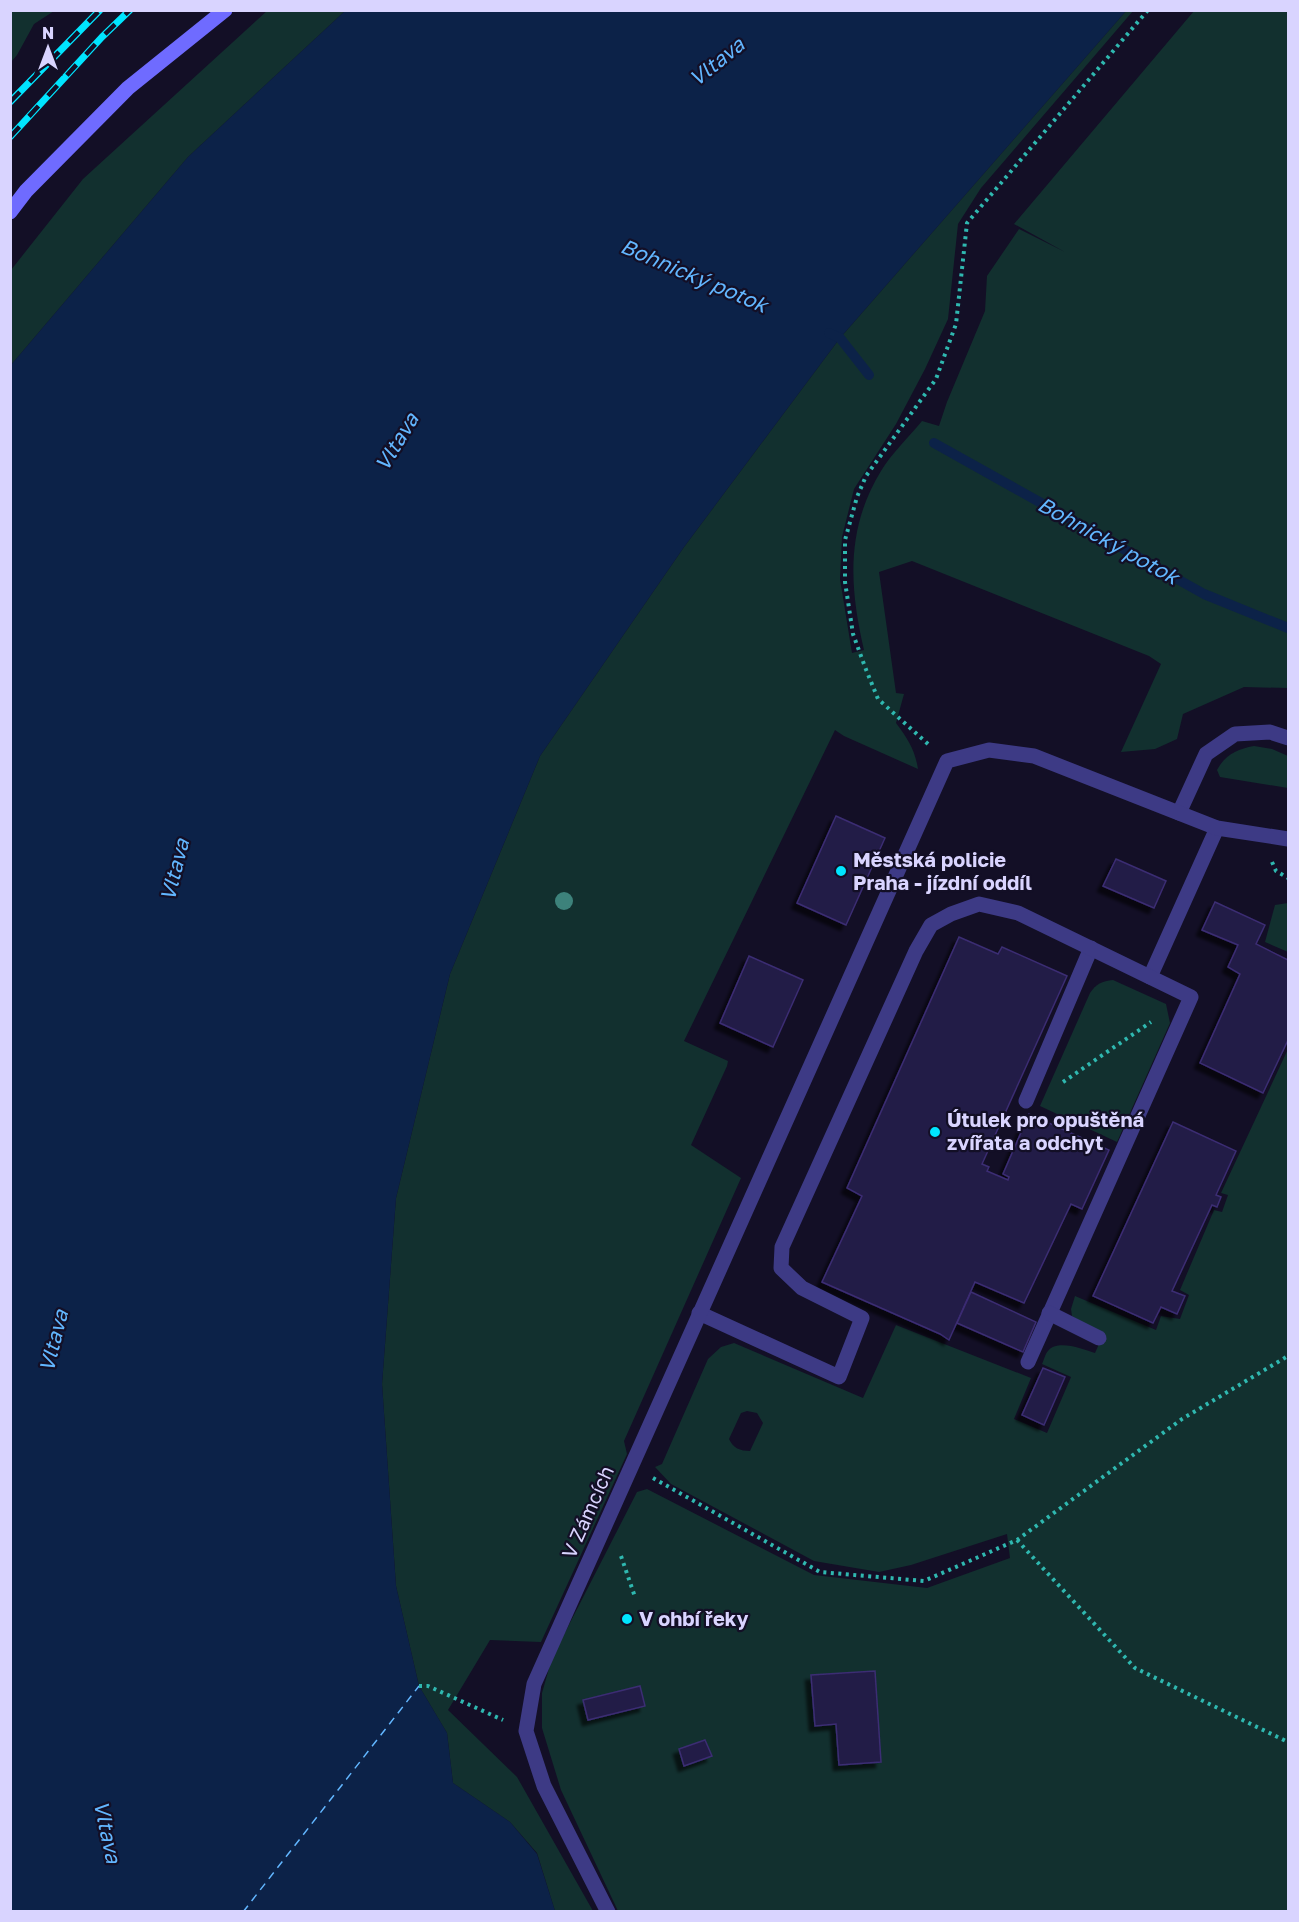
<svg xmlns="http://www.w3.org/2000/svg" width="1299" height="1922" font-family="'Golos Text',sans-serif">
	<defs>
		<filter id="shadow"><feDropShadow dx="-5.5" dy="5.5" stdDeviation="1.5" flood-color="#0009"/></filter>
	</defs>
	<rect width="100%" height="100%" fill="#130f26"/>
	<g fill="#12302f" fill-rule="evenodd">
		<polygon points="11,10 54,11 34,24 17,55 11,62"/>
		<polygon points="267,11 345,11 188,157 11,365 11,270 83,179"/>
		<path d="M1126 11H1133L981 188 958 224 948 319 925 369 896 424 854 489 842 537 840 579 852 653 864 650C849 586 846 528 881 471 892 453 909 437 922 421L939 426 947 402 985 311 987 276 1019 229 1065 252 1014 224 1194 11H1288V688L1244 687 1183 714 1177 739 1155 749 1121 752 1161 664 1149 656 912 561 879 572 896 693 904 694 896 723C908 739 915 750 918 769L844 736 835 730 684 1041 728 1061 727 1066 691 1145 741 1178 624 1441 627 1454 541 1642 490 1640 448 1710 517 1777 593 1911H555L537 1853 510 1822 453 1783 447 1733 419 1686 396 1586 382 1384 396 1198 450 974 540 756 684 547 840 338Z"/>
		<path d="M1254 746 1272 749 1288 756V788L1220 777 1217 770C1225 755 1237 749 1254 746Z"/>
		<polygon points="1288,903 1288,952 1265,942 1275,905"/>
		<path d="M1113 980 1166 1004 1170 1023 1117 1142 1040 1106 1090 993C1096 984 1102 981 1113 980Z"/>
		<path d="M1288 1049V1911H618L561 1790 542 1728V1693L552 1658 637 1492 647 1489 814 1575 927 1588 1010 1558 1007 1534 911 1565 879 1572 814 1561 671 1484 655 1467 662 1464 708 1359 721 1347 734 1343 863 1398 896 1325 1031 1378 1014 1419 1047 1433 1071 1377 1042 1364C1044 1360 1045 1354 1048 1351 1057 1339 1083 1349 1095 1353L1103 1335 1072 1316 1071 1309 1075 1296 1156 1330 1161 1316 1180 1319 1189 1295 1180 1290 1214 1210 1222 1212 1228 1195 1221 1193ZM747 1411 757 1413 763 1423 750 1451C740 1451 733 1448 729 1439L741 1413ZM874 1671 881 1762 839 1765 836 1724 815 1725 811 1676ZM640 1686 645 1706 588 1720ZM705 1740 711 1756 684 1766 679 1749Z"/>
	</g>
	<polygon fill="#0c2248" points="345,11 1126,11 840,338 684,547 540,756 450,974 396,1198 382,1384 396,1586 419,1686 447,1733 453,1783 510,1822 537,1854 555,1911 11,1911 11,365 188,157"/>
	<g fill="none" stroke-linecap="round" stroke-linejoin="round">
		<g stroke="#0c2248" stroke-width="10">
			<polyline points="829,333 840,338 869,375"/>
			<polyline points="934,443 1204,594 1288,628"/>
		</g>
		<polyline stroke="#62b6ff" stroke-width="1.5" stroke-dasharray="8 6" stroke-linecap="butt" points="243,1912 419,1686"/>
	</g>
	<g fill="#241b47" stroke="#3b2d73" stroke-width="1.5" filter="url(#shadow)">
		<polygon points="836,816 885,838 846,925 797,903"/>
		<polygon points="1116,859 1166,881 1154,908 1103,886"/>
		<polygon points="1215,902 1265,925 1256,944 1288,960 1288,1040 1263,1093 1200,1063 1240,974 1228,967 1238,945 1202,930"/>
		<polygon points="959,937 998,954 1002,947 1067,976 982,1164 989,1167 987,1171 1008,1180 1009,1177 1003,1174 1029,1114 1109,1150 1082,1209 1071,1204 1024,1303 975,1282 949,1340 940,1334 822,1282 862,1196 847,1188"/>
		<polygon points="749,956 803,980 773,1047 720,1023"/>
		<polygon points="1173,1122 1236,1151 1216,1195 1221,1197 1217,1207 1212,1205 1172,1291 1185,1296 1177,1314 1161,1307 1153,1323 1093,1296"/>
		<polygon points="971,1292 1036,1322 1023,1352 957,1323"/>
		<polygon points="1043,1368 1065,1377 1044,1425 1022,1415"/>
		<polygon points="875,1671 881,1762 839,1765 836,1724 815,1726 811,1675"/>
		<polygon points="640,1686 645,1706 588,1720 583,1700"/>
		<polygon points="705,1740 712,1756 684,1766 679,1749"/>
	</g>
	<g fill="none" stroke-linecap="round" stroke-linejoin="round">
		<g stroke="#2fb8b0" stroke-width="4" stroke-dasharray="3 4.5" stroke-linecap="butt">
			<polyline points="928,744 878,699 865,667 853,634 845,582 845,540 857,497 866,476 936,379 956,324 967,223 1148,10"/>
			<polyline points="1272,862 1276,871 1288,878"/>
			<polyline points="1063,1082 1151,1022"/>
			<polyline points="653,1478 820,1572 924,1581 1017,1540 1182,1419 1288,1356"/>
			<polyline points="1017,1540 1135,1668 1288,1742"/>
			<polyline points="621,1556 635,1597"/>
			<polyline points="419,1686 428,1686 503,1720"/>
		</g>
		<g stroke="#3d3a85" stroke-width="15">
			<polyline points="1179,813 1206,754 1235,734 1270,732 1288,738"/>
			<polyline points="1150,977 1217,828"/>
			<polyline points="1026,1101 1091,948"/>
			<polyline points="699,1313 839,1377 862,1318 802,1288 781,1268 782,1247 916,951 931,925 951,914 979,904 1018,913 1191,997 1028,1362"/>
			<polyline points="1049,1313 1099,1338"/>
		</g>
		<polyline stroke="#3d3a85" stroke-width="15" points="608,1912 544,1786 526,1731 534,1684 947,761 989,750 1034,756 1217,828 1288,839"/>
		<polyline stroke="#6f6bff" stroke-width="15" points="10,212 26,191 128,88 225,10"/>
		<g stroke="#00e5ff" stroke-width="7">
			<g id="rail">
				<polyline points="10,102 100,10"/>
				<polyline points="10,137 102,37 130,10"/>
			</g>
		</g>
		<use href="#rail" stroke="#130f26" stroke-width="4.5" stroke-dasharray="14" stroke-linecap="butt"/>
	</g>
	<circle fill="#3d827b" cx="564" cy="901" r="9"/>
	<g fill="#00e5ff" stroke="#130f26" stroke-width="2">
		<circle cx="841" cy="871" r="6"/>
		<circle cx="935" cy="1132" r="6"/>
		<circle cx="627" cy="1619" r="6"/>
	</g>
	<g text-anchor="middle" stroke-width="4.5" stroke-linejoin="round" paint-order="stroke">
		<g font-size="20" font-weight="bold" fill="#d9d4ff" stroke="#130f26" text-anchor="start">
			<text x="853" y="867">Městská policie<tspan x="853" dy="23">Praha - jízdní oddíl</tspan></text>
			<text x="947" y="1127">Útulek pro opuštěná<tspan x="947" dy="23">zvířata a odchyt</tspan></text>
			<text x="639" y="1626">V ohbí řeky</text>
		</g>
		<g font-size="20" fill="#d9d4ff" stroke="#130f26">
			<text transform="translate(588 1512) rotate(-66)" y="7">V Zámcích</text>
		</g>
		<g font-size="21" font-style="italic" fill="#62b6ff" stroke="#130f26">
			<text transform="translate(717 62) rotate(-39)" y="7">Vltava</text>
			<text transform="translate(694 276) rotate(23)" y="7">Bohnický potok</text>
			<text transform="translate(397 442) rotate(-59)" y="7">Vltava</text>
			<text transform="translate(1108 541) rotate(29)" y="7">Bohnický potok</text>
			<text transform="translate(175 870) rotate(-76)" y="7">Vltava</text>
			<text transform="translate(54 1341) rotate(-76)" y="7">Vltava</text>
			<text transform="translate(107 1832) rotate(78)" y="7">Vltava</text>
		</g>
	</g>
	<rect width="1299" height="1922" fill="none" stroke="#d9d4ff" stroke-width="24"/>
	<g transform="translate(48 48)" stroke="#130f26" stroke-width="4.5" paint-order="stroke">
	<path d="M0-4.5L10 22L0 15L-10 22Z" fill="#d9d4ff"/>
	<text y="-9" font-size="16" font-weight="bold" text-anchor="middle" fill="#d9d4ff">N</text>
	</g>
</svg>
